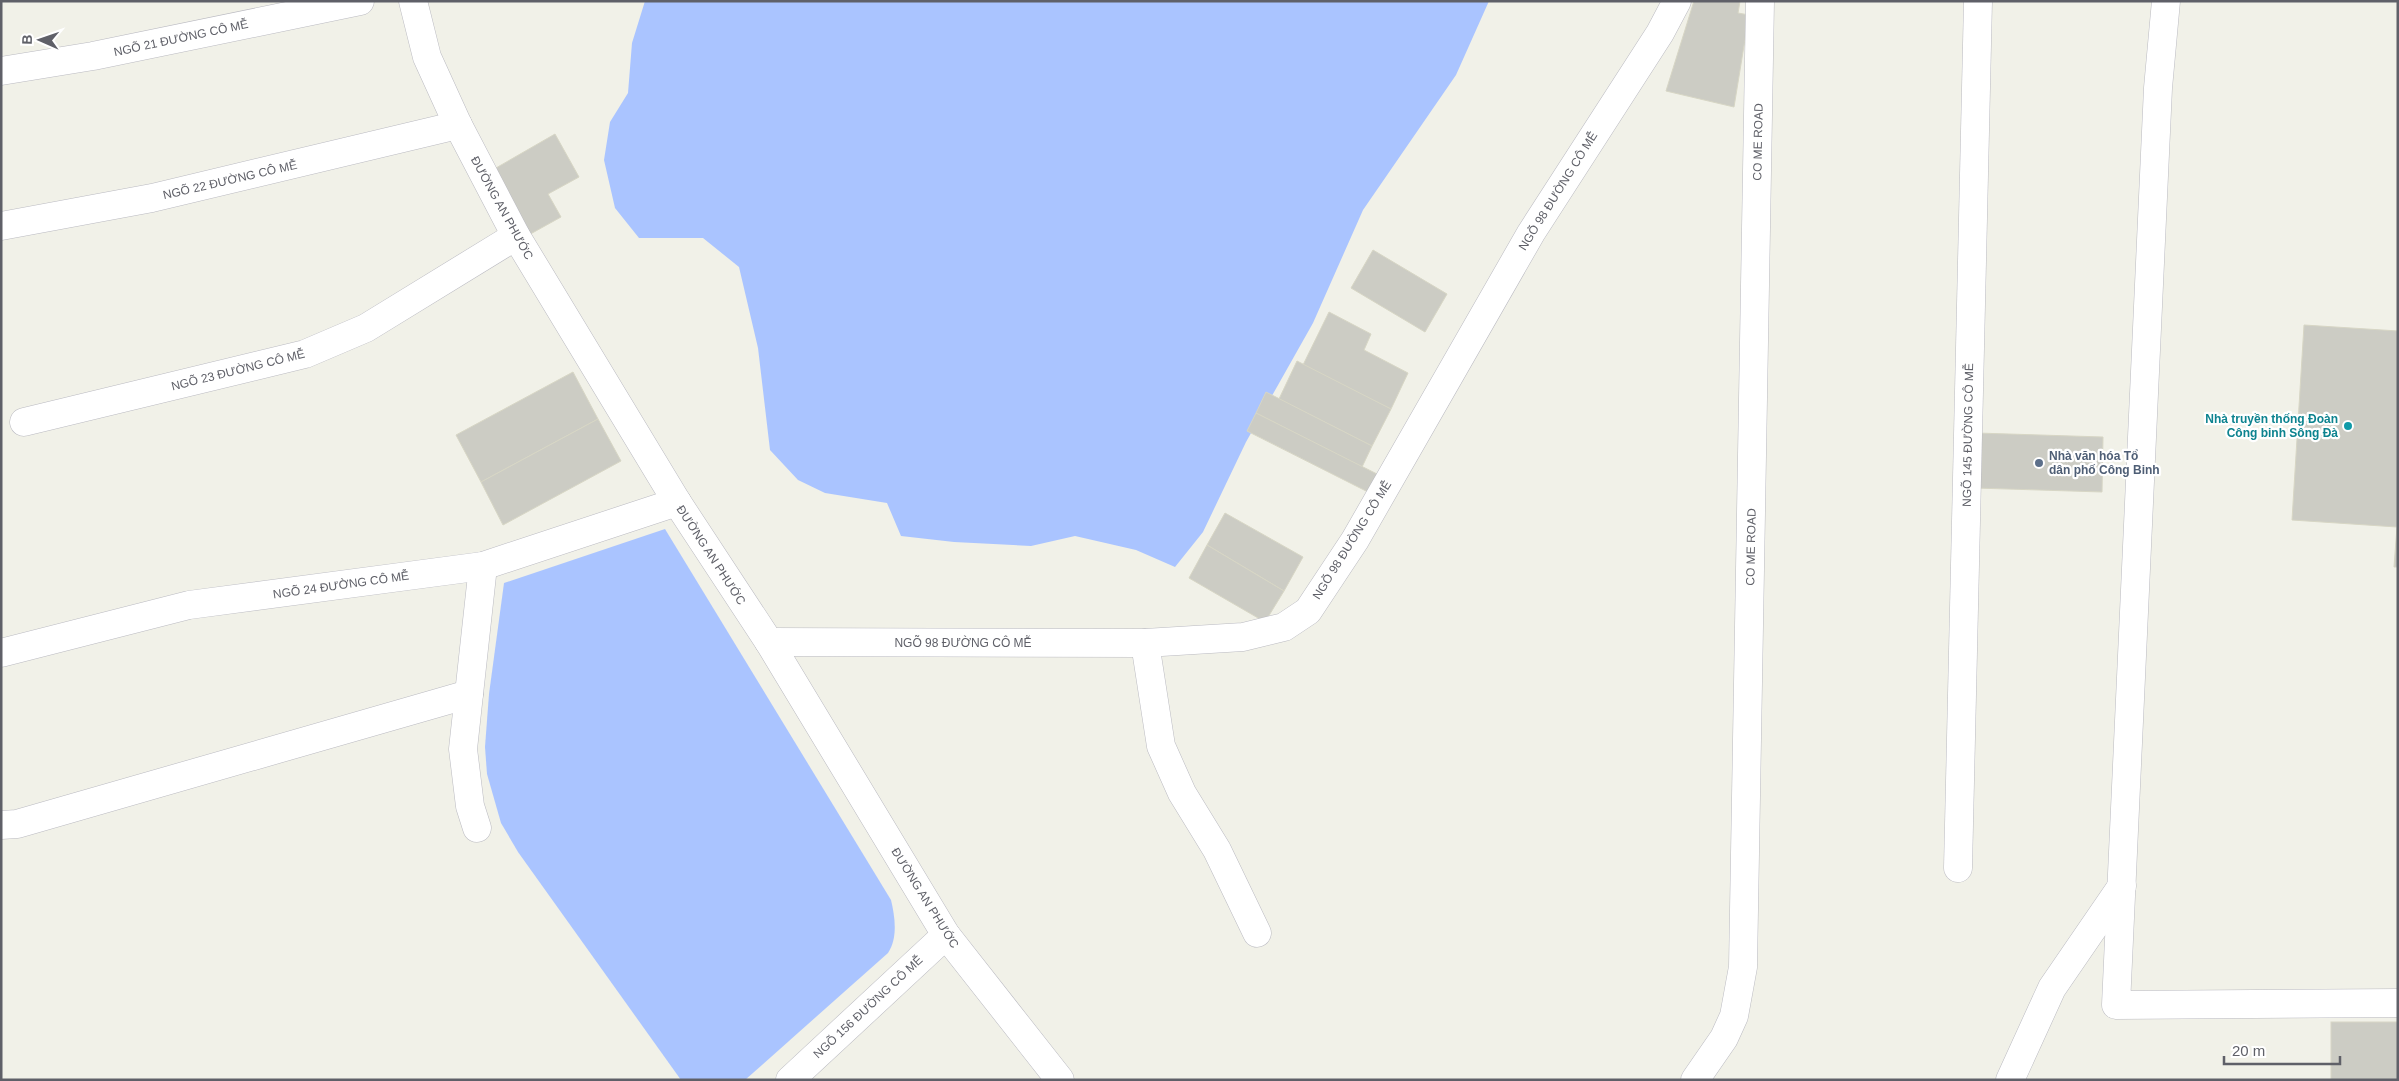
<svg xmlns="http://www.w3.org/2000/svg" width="2399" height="1081" font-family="Helvetica,sans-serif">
	<rect width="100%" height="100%" fill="#f1f1e8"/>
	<g fill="#aac4ff">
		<polygon points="645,1 1489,1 1456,75 1363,210 1313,323 1246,442 1203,532 1175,567 1136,550 1075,536 1031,546 954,542 901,536 887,503 825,493 798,480 770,450 758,348 739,267 703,238 639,238 615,208 604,160 610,122 628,93 632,43"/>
		<path d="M665 529 891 900C895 917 898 938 888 953L745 1080H681L518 852 501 823 487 774 485 747 489 694 504 583Z"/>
	</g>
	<g fill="#ccccc4" stroke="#d7d6c5">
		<polygon points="1694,1 1740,1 1738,13 1749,15 1734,107 1666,91"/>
		<polygon points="555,134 579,177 548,194 561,217 525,237 489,172"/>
		<polygon points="1373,250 1447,294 1425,332 1351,288"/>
		<polygon points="1329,312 1371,334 1364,350 1408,373 1391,409 1303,365"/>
		<polygon points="2304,325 2398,331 2398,567 2394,567 2397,527 2292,520"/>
		<polygon points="1297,361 1391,409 1372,446 1279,399"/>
		<polygon points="573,372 598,419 481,482 456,435"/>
		<polygon points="1266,392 1372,446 1362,467 1256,413"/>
		<polygon points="1256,413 1377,474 1368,492 1247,431"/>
		<polygon points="598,419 621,461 503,525 481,482"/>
		<polygon points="1977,433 2103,437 2102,492 1975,488"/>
		<polygon points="1225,513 1303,557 1284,591 1207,545"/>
		<polygon points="1207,545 1284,591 1265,622 1189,578"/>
		<rect x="2331" y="1022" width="67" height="58"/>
	</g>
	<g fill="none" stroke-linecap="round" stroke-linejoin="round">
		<g stroke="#babac1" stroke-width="29">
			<g id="minor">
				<polyline points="413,1 427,57 458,125 516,236 677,502 769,642 946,935 1060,1080"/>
				<polyline points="2166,1 2158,88 2116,1005 2398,1003"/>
				<polyline points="1,71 93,56 360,1"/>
				<polyline points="1,226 152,198 458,125"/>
				<polyline points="24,422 305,354 366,328 516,236"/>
				<polyline points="769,642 1145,643 1243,637 1284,627 1308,611 1355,540 1531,233 1660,33 1677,1"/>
				<polyline points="1145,643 1161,746 1182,793 1217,850 1257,933"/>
				<polyline points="1,653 189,605 483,566 677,502"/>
				<polyline points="1,825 17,824 469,694"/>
				<polyline points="477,828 470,806 463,749 483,566"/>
				<polyline points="1958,868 1978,1"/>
				<polyline points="790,1080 946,935"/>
				<polyline points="1695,1080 1724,1038 1734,1016 1743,967 1760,1"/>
				<polyline points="2010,1080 2052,988 2122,886"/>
			</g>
		</g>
		<use href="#minor" stroke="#fff" stroke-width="28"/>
	</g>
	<circle fill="#0f9aa8" stroke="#fff" stroke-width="2" cx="2348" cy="426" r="5"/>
	<circle fill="#5c6f8a" stroke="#fff" stroke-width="2" cx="2039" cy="463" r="5"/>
	<g text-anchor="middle" stroke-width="4.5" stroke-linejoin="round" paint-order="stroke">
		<g font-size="12" fill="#5f6068" stroke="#fff">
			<text transform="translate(181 38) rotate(-12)" y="4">NGÕ 21 ĐƯỜNG CÔ MỄ</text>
			<text transform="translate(1758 142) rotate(-89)" y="4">CO ME ROAD</text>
			<text transform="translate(230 180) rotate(-13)" y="4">NGÕ 22 ĐƯỜNG CÔ MỄ</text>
			<text transform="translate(1558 191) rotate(-58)" y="4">NGÕ 98 ĐƯỜNG CÔ MỄ</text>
			<text transform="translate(502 208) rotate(61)" y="4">ĐƯỜNG AN PHƯỚC</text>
			<text transform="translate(238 370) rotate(-14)" y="4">NGÕ 23 ĐƯỜNG CÔ MỄ</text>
			<text transform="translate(1968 435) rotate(-89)" y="4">NGÕ 145 ĐƯỜNG CÔ MỄ</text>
			<text transform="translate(1352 540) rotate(-58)" y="4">NGÕ 98 ĐƯỜNG CÔ MỄ</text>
			<text transform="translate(1751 547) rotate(-89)" y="4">CO ME ROAD</text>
			<text transform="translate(711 555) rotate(57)" y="4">ĐƯỜNG AN PHƯỚC</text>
			<text transform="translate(341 585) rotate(-8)" y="4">NGÕ 24 ĐƯỜNG CÔ MỄ</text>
			<text x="963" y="647">NGÕ 98 ĐƯỜNG CÔ MỄ</text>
			<text transform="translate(925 898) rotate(58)" y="4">ĐƯỜNG AN PHƯỚC</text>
			<text transform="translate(868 1007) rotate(-43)" y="4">NGÕ 156 ĐƯỜNG CÔ MỄ</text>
		</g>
		<g font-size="12" font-weight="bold" fill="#0d838f" stroke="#fff" text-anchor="end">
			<text x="2338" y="423">Nhà truyền thống Đoàn<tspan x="2338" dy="14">Công binh Sông Đà</tspan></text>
		</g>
		<g font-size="12" font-weight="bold" fill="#4e5e75" stroke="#fff" text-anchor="start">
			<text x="2049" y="460">Nhà văn hóa Tổ<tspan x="2049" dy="14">dân phố Công Binh</tspan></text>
		</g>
	</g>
	<rect width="2399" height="1081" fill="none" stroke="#5f6068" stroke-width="5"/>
	<g transform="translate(40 40) rotate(272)" stroke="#ffffff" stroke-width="4" paint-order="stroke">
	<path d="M0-4L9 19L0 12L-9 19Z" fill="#5f6068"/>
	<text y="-8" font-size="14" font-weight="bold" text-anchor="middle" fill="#5f6068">B</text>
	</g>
	<path d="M2224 1056v8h116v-8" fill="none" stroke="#5f6068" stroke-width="2.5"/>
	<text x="2232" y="1056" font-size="15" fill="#5f6068" stroke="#ffffff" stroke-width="4" paint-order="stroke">20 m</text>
</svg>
